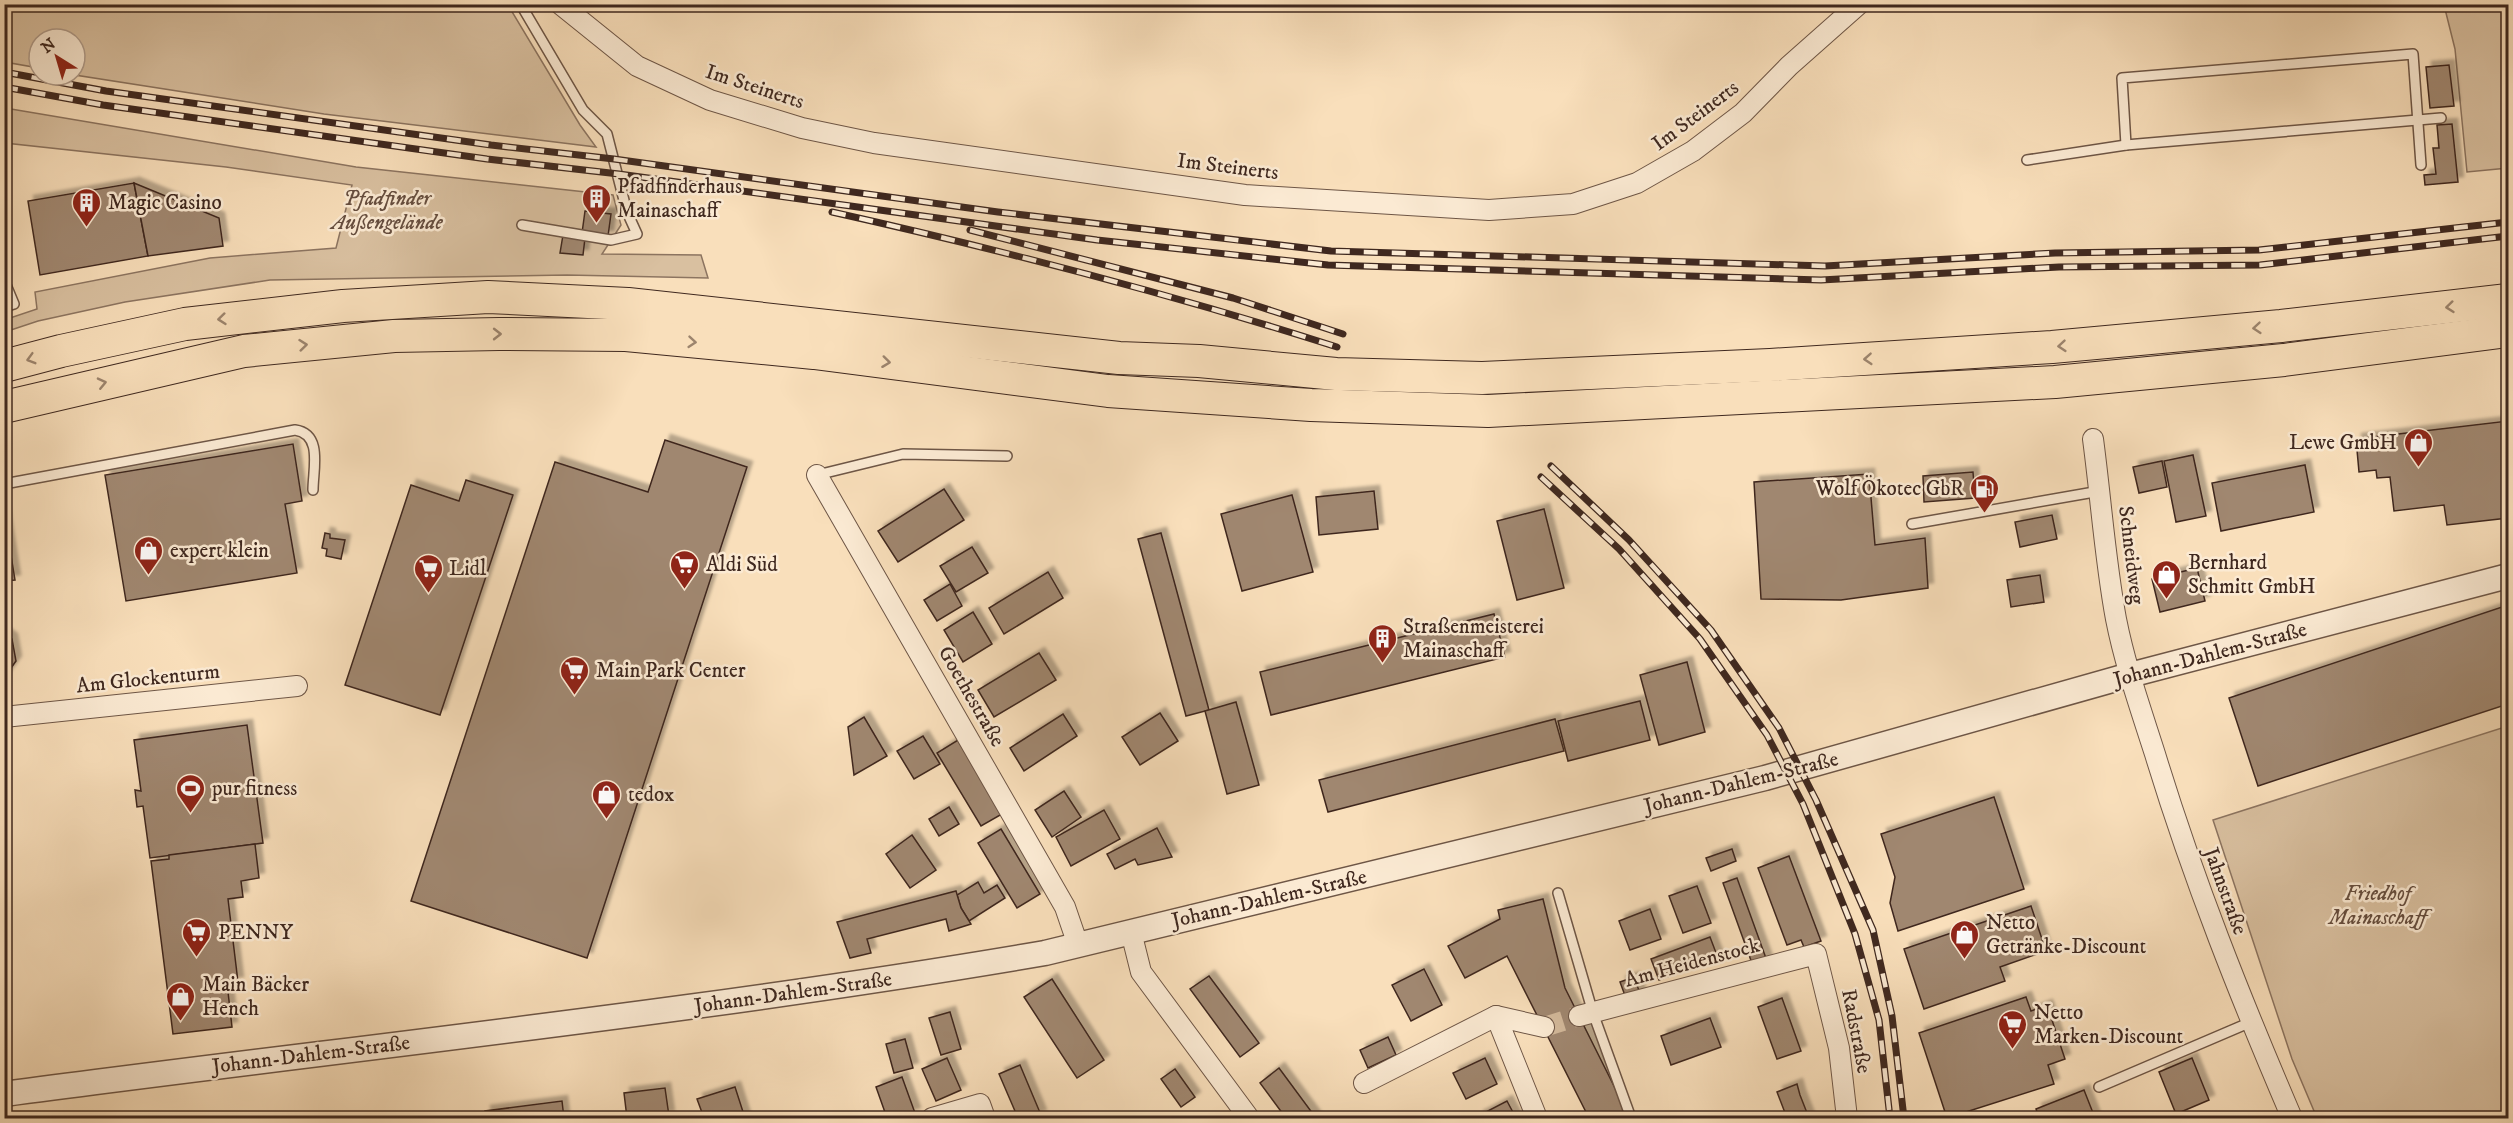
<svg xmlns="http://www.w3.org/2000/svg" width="2513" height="1123" viewBox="0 0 2513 1123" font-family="'IM FELL DW Pica',serif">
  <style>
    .green { fill: #d9c0a0; stroke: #8c7460; stroke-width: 1.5 }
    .building { fill: #a08770; stroke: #3f281f; stroke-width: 1.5; filter: url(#shadow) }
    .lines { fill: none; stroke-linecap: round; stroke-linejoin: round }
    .minor-tunnel { stroke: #d4ba9c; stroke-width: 20; stroke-dasharray: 20 10; stroke-linecap: butt }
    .service-casing { stroke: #6e5646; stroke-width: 12 }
    .minor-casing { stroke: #6e5646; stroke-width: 22 }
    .tertiary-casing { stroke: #6e5646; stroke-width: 27 }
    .trunk-casing { stroke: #3f281f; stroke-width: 34 }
    .service { stroke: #fbead3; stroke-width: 9 }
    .minor { stroke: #fbead3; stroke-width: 20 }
    .tertiary { stroke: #fbead3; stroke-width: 24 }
    .trunk { stroke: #f9dfbb; stroke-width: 32 }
    .rail-casing { stroke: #3f281f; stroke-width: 7 }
    .rail { stroke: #fbead3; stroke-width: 4.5; stroke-dasharray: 14; stroke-linecap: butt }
    .oneway { stroke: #9c846d }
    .labels { text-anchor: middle; stroke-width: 5; stroke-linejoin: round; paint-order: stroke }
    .street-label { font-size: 21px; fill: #3f281f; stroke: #fbead3 }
    .poi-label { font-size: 21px; fill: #3f281f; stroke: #fbead3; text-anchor: start }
    .park-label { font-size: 21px; font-style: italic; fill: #664e3f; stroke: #fbead3 }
  </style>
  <defs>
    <filter id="shadow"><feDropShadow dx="5.5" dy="-5.5" stdDeviation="1.5" flood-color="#0004"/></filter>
  </defs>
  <rect width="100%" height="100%" fill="#f9dfbb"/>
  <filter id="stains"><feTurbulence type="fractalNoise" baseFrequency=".00333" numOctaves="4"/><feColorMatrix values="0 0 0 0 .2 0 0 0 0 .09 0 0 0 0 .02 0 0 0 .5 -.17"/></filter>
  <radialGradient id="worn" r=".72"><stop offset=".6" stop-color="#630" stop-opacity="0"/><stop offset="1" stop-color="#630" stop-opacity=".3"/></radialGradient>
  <g class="green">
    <polygon points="4,5 508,5 580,125 596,147 324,114 75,75 75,39 39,39 39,68 5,62"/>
    <polygon points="2444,5 2508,5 2508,168 2467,172 2455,49"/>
    <polygon points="5,108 356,167 613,195 621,225 602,254 701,255 708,278 567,275 270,280 125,302 38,321 5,332 4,320 37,309 35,292 210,258 336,248 352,185 226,167 5,143"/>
    <polygon points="2508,726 2508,1118 2317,1118 2292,1059 2213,820"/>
  </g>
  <g class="building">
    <polygon points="2449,65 2454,106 2430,108 2426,67"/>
    <polygon points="2452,124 2458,182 2425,185 2424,175 2436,174 2433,148 2439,148 2437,125"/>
    <polygon points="134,183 148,256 40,275 28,201"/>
    <polygon points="134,183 219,218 223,246 148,256"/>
    <polygon points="585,211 611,214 608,236 582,233"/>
    <polygon points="563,235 585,238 583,255 560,253"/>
    <polygon points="2508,421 2508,518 2447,525 2444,505 2394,511 2390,477 2377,478 2376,470 2359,472 2356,439"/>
    <polygon points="665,440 747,467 587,958 411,901 555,462 648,492"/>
    <polygon points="293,444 302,501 285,504 297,573 126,601 105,475"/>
    <polygon points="2193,455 2206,516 2176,522 2164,461"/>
    <polygon points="2162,461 2167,487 2139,493 2133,467"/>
    <polygon points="2305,465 2314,512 2221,531 2212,483"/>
    <polygon points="1973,472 1975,498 1924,502 1923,476"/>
    <polygon points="1869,474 1875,545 1925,538 1928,588 1841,600 1761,599 1754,482"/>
    <polygon points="466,480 513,495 440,715 345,685 411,485 459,501"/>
    <polygon points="944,489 964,520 898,562 878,531"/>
    <polygon points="1374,491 1378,529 1319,535 1316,497"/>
    <polygon points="1292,495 1313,572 1242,591 1221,514"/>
    <polygon points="1544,509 1564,588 1517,600 1497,521"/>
    <polygon points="4,512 15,580 4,581"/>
    <polygon points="2052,515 2057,539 2020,547 2015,522"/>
    <polygon points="325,533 330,534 330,538 345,540 341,559 326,556 327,549 322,548"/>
    <polygon points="1161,533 1209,710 1186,716 1138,539"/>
    <polygon points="972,547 988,573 956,592 940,566"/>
    <polygon points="2197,568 2205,601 2160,612 2152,579"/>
    <polygon points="1048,572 1063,598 1004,634 989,608"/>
    <polygon points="2040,575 2044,602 2011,607 2007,580"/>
    <polygon points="950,584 962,606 937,621 924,600"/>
    <polygon points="2508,605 2508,704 2258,786 2229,698"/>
    <polygon points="973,612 992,644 963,662 944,630"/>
    <polygon points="1494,614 1505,657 1271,715 1260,672"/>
    <polygon points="4,633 12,639 16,661 4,678"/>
    <polygon points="1039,653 1056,680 994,717 978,690"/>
    <polygon points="1687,662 1705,732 1659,745 1640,675"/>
    <polygon points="1640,701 1650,740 1568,761 1558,721"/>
    <polygon points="1236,702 1259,785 1227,794 1205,711"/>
    <polygon points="1160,713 1178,741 1140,765 1122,737"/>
    <polygon points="1063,714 1077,736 1024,771 1010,748"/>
    <polygon points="864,717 887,756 854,775 848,727"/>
    <polygon points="1555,719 1564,751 1328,812 1319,780"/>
    <polygon points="247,725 263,843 150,858 143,806 137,807 135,790 141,791 134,740"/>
    <polygon points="923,736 940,764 914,779 897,751"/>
    <polygon points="958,740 1002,814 981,826 937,753"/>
    <polygon points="1064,791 1081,817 1052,837 1035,810"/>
    <polygon points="1994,797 2024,889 1898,931 1890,903 1895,877 1881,834"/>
    <polygon points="949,807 959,824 939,836 929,819"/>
    <polygon points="1104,810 1120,839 1071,866 1056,837"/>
    <polygon points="1157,828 1172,857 1138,865 1135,859 1115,869 1107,854"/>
    <polygon points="1001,829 1040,894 1017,908 978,843"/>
    <polygon points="912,835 936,870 910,888 886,854"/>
    <polygon points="255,844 259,878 241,881 243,897 228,899 238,982 227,983 232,1027 173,1034 151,861 169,859 169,855"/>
    <polygon points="1732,849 1736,861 1711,871 1706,858"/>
    <polygon points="1789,856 1821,941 1804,947 1801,940 1787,945 1758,868"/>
    <polygon points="1737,878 1767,961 1753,966 1723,883"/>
    <polygon points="978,882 984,893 997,885 1005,898 969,921 961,908 957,895"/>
    <polygon points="1697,886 1711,923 1683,933 1669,896"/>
    <polygon points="956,891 961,908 971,924 949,931 946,919 867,939 871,953 850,958 837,922"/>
    <polygon points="1543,899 1565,988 1617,1092 1627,1118 1589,1118 1507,956 1465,978 1448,946 1500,919 1498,910"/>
    <polygon points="2031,906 2046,951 2000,967 2005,981 1924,1009 1904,949"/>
    <polygon points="1650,909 1661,939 1630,950 1619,921"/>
    <polygon points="1710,937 1718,958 1659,980 1651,959"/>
    <polygon points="1424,969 1442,1005 1411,1021 1392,985"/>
    <polygon points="1209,976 1259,1043 1240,1057 1190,989"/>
    <polygon points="1634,977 1641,996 1627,1001 1620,982"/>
    <polygon points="1052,979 1104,1060 1077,1078 1024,997"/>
    <polygon points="2026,997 2031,1011 2047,1005 2065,1059 2048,1065 2054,1084 1947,1118 1919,1033"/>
    <polygon points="1782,998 1801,1051 1777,1059 1758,1007"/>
    <polygon points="950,1012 961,1049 941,1055 929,1018"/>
    <polygon points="1710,1018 1721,1047 1671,1065 1661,1036"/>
    <polygon points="1388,1037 1396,1055 1368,1068 1360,1050"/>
    <polygon points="905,1039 913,1068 894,1073 886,1044"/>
    <polygon points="947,1058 961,1090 936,1101 922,1069"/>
    <polygon points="1485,1058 1497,1084 1466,1099 1453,1073"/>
    <polygon points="2192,1058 2209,1100 2176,1114 2159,1072"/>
    <polygon points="1020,1065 1041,1115 1032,1118 1018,1118 999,1074"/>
    <polygon points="1279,1068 1316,1118 1286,1118 1280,1110 1260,1083"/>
    <polygon points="1175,1069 1195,1097 1181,1107 1161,1079"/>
    <polygon points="902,1077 915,1113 899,1118 887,1118 876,1087"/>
    <polygon points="1797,1084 1800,1095 1809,1118 1787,1118 1777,1092"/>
    <polygon points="735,1087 745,1118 704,1118 697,1099"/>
    <polygon points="665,1088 669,1116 627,1118 624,1093"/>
    <polygon points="2084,1090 2095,1118 2039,1118 2036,1109"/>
    <polygon points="562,1101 564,1118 486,1118 485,1111"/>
    <polygon points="1507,1101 1516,1118 1479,1118 1478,1116"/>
  </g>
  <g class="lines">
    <polyline class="minor-tunnel" points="1544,1027 1579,1016"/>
    <defs>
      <g id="service">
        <polyline points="2126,145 2122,78 2413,54 2421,165"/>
        <polyline points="2027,160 2126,145 2441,118"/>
        <polyline points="522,225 611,240 637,234 627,212 607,134 583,110 524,10 524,4"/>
        <polyline points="4,280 14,304 4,307"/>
        <polyline points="817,475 903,454 1007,456"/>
        <path d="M4,484l291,-54c28,4 18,39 18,60"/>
        <polyline points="1912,524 2100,491"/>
        <polyline points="1558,893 1593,1013 1631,1118"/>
        <polyline points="2099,1087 2251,1022"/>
      </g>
      <g id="minor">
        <polyline points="560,4 637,66 710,100 802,128 874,143 1245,195 1489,210 1573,204 1637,183 1693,151 1743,113 1789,66 1859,4"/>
        <path d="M2093,439c8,60 12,121 23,180 9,46 25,91 39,135 38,125 86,245 137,364"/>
        <polyline points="817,475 1065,907 1078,945"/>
        <polyline points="4,717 297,686"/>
        <polyline points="1131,932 1141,972 1249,1118"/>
        <polyline points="1579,1016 1816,954 1839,1048 1847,1118"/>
        <polyline points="1364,1083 1496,1016"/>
        <polyline points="932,1118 980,1104 985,1118"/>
        <polyline points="1537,1118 1496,1016 1544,1027"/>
      </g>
      <path id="tertiary" d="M4,1094c347,-46 696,-82 1041,-141l720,-175 365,-103 378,-99"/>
      <g id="trunk">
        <polyline points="4,366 61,351 185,324 343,306 488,297 628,304 1119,358 1199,361 1336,374 1482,378 1770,365 2052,347 2281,326 2508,300"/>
        <polyline points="4,407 244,351 394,336 499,334 626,335 814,353 1108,391 1311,405 1488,411 2055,382 2284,360 2508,331"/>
      </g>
    </defs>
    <use href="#service" class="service-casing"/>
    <use href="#minor" class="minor-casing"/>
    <use href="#tertiary" class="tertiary-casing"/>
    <use href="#trunk" class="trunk-casing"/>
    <use href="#service" class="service"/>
    <use href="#minor" class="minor"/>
    <use href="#tertiary" class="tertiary"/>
    <use href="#trunk" class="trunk"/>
    <defs>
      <g id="rail">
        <polyline points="4,72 106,91 491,145 614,159 998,212 1331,251 1825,266 2055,253 2259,250 2508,222"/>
        <polyline points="4,87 103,105 487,159 619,174 1097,240 1328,265 1821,280 2059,267 2260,265 2508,236"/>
        <path d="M832,212c170,38 339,82 505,135"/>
        <polyline points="970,230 1233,298 1343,334"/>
        <polyline points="1551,466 1629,540 1711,630 1779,728 1816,800 1873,930 1892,1016 1904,1118"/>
        <polyline points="1541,477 1619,549 1700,639 1767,735 1803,804 1855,934 1879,1020 1890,1118"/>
      </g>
    </defs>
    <use href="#rail" class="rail-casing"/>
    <use href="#rail" class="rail"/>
  </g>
  <defs><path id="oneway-chevron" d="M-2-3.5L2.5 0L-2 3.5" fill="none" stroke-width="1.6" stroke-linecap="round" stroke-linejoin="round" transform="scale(1.5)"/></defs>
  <g class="oneway">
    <use href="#oneway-chevron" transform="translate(2450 307) rotate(174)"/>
    <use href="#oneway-chevron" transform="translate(222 319) rotate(174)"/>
    <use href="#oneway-chevron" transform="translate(2257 328) rotate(175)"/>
    <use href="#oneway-chevron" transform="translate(497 334)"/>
    <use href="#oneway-chevron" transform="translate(692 342) rotate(5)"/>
    <use href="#oneway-chevron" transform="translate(303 345) rotate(-6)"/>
    <use href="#oneway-chevron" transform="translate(2062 346) rotate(175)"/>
    <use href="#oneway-chevron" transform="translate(31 359) rotate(164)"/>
    <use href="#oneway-chevron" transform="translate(1868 359) rotate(176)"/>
    <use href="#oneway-chevron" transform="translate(886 362) rotate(7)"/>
    <use href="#oneway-chevron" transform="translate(102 383) rotate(-13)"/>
  </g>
  <defs>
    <symbol id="building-pin" viewBox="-11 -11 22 30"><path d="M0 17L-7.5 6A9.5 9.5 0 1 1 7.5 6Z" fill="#8f2418" stroke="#fbead3"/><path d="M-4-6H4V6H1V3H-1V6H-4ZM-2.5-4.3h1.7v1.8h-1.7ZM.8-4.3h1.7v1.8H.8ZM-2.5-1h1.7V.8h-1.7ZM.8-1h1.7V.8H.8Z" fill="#fff"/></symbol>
    <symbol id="shop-pin" viewBox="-11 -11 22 30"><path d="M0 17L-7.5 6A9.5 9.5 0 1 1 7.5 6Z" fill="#8f2418" stroke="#fbead3"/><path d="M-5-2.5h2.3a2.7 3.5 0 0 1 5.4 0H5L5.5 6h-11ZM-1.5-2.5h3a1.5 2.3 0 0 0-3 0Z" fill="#fff"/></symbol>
    <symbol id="fuel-pin" viewBox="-11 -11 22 30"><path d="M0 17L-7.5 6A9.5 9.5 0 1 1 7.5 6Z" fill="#8f2418" stroke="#fbead3"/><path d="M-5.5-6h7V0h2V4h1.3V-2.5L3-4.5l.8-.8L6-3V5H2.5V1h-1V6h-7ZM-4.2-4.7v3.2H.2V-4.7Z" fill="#fff"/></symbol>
    <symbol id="supermarket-pin" viewBox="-11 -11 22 30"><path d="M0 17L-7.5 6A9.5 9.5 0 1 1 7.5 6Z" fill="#8f2418" stroke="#fbead3"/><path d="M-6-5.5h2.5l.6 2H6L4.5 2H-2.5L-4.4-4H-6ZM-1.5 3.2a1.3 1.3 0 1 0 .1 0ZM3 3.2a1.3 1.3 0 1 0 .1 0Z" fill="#fff"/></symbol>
    <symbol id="stadium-pin" viewBox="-11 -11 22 30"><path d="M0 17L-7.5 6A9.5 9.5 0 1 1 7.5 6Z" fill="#8f2418" stroke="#fbead3"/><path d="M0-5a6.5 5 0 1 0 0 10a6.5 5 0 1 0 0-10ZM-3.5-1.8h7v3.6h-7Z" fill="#fff"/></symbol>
  </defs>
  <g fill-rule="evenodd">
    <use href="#building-pin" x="580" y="182" width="33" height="45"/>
    <use href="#building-pin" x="70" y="186" width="33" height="45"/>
    <use href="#shop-pin" x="2402" y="426" width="33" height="45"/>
    <use href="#fuel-pin" x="1968" y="472" width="33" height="45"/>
    <use href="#shop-pin" x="132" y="534" width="33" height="45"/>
    <use href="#supermarket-pin" x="668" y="548" width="33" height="45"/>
    <use href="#supermarket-pin" x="412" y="552" width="33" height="45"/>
    <use href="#shop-pin" x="2150" y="558" width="33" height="45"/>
    <use href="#building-pin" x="1366" y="622" width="33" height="45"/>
    <use href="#supermarket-pin" x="558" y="654" width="33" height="45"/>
    <use href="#stadium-pin" x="174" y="772" width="33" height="45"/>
    <use href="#shop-pin" x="590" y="778" width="33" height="45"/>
    <use href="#supermarket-pin" x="180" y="916" width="33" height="45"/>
    <use href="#shop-pin" x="1948" y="918" width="33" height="45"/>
    <use href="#shop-pin" x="164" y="980" width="33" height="45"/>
    <use href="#supermarket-pin" x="1996" y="1008" width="33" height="45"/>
  </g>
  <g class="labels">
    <g class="street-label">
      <text transform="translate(755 86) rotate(18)" y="7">Im Steinerts</text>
      <text transform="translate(1695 115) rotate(-37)" y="7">Im Steinerts</text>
      <text transform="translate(1228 166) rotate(7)" y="7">Im Steinerts</text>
      <text transform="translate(2132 555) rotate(83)" y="7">Schneidweg</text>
      <text transform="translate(2210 654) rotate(-15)" y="7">Johann-Dahlem-Straße</text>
      <text transform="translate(148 678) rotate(-6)" y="7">Am Glockenturm</text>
      <text transform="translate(972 696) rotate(60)" y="7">Goethestraße</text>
      <text transform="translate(1741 782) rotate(-14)" y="7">Johann-Dahlem-Straße</text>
      <text transform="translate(2226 891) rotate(70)" y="7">Jahnstraße</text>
      <text transform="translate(1269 898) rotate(-13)" y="7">Johann-Dahlem-Straße</text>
      <text transform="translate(1692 962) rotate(-15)" y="7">Am Heidenstock</text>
      <text transform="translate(793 992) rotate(-8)" y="7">Johann-Dahlem-Straße</text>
      <text transform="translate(1857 1031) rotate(79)" y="7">Radstraße</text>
      <text transform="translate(311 1054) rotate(-7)" y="7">Johann-Dahlem-Straße</text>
    </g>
    <g class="poi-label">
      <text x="617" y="193">Pfadfinderhaus<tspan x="617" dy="24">Mainaschaff</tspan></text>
      <text x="108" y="209">Magic Casino</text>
      <text x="2397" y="449" text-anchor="end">Lewe GmbH</text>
      <text x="1964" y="495" text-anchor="end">Wolf Ökotec GbR</text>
      <text x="170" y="557">expert klein</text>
      <text x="2188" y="569">Bernhard<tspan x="2188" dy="24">Schmitt GmbH</tspan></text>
      <text x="706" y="571">Aldi Süd</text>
      <text x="449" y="575">Lidl</text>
      <text x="1403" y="633">Straßenmeisterei<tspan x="1403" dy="24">Mainaschaff</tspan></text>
      <text x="596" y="677">Main Park Center</text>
      <text x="212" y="795">pur fitness</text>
      <text x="628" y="801">tedox</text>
      <text x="1986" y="929">Netto<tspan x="1986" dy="24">Getränke-Discount</tspan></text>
      <text x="218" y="939">PENNY</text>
      <text x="202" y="991">Main Bäcker<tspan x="202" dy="24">Hench</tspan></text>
      <text x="2034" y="1019">Netto<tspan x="2034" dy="24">Marken-Discount</tspan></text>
    </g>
    <g class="park-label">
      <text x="387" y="205">Pfadfinder<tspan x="387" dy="24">Außengelände</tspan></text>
      <text x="2378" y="900">Friedhof<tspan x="2378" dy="24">Mainaschaff</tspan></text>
    </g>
  </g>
  <rect width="2513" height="1123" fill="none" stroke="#f9dfbb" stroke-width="24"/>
  <rect x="6" y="6" width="2501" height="1111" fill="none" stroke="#3f281f" stroke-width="3"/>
  <rect x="12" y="12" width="2489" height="1099" fill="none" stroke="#3f281f" stroke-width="1.5"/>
  <g transform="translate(57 57) rotate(323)"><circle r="28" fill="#fbead3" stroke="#b09c8b" stroke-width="1.5"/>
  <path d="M0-4.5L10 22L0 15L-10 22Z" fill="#8f2418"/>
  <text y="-9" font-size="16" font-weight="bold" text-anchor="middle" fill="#3f281f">N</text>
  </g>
  <rect width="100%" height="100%" filter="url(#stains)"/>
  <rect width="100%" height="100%" fill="url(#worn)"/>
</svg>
